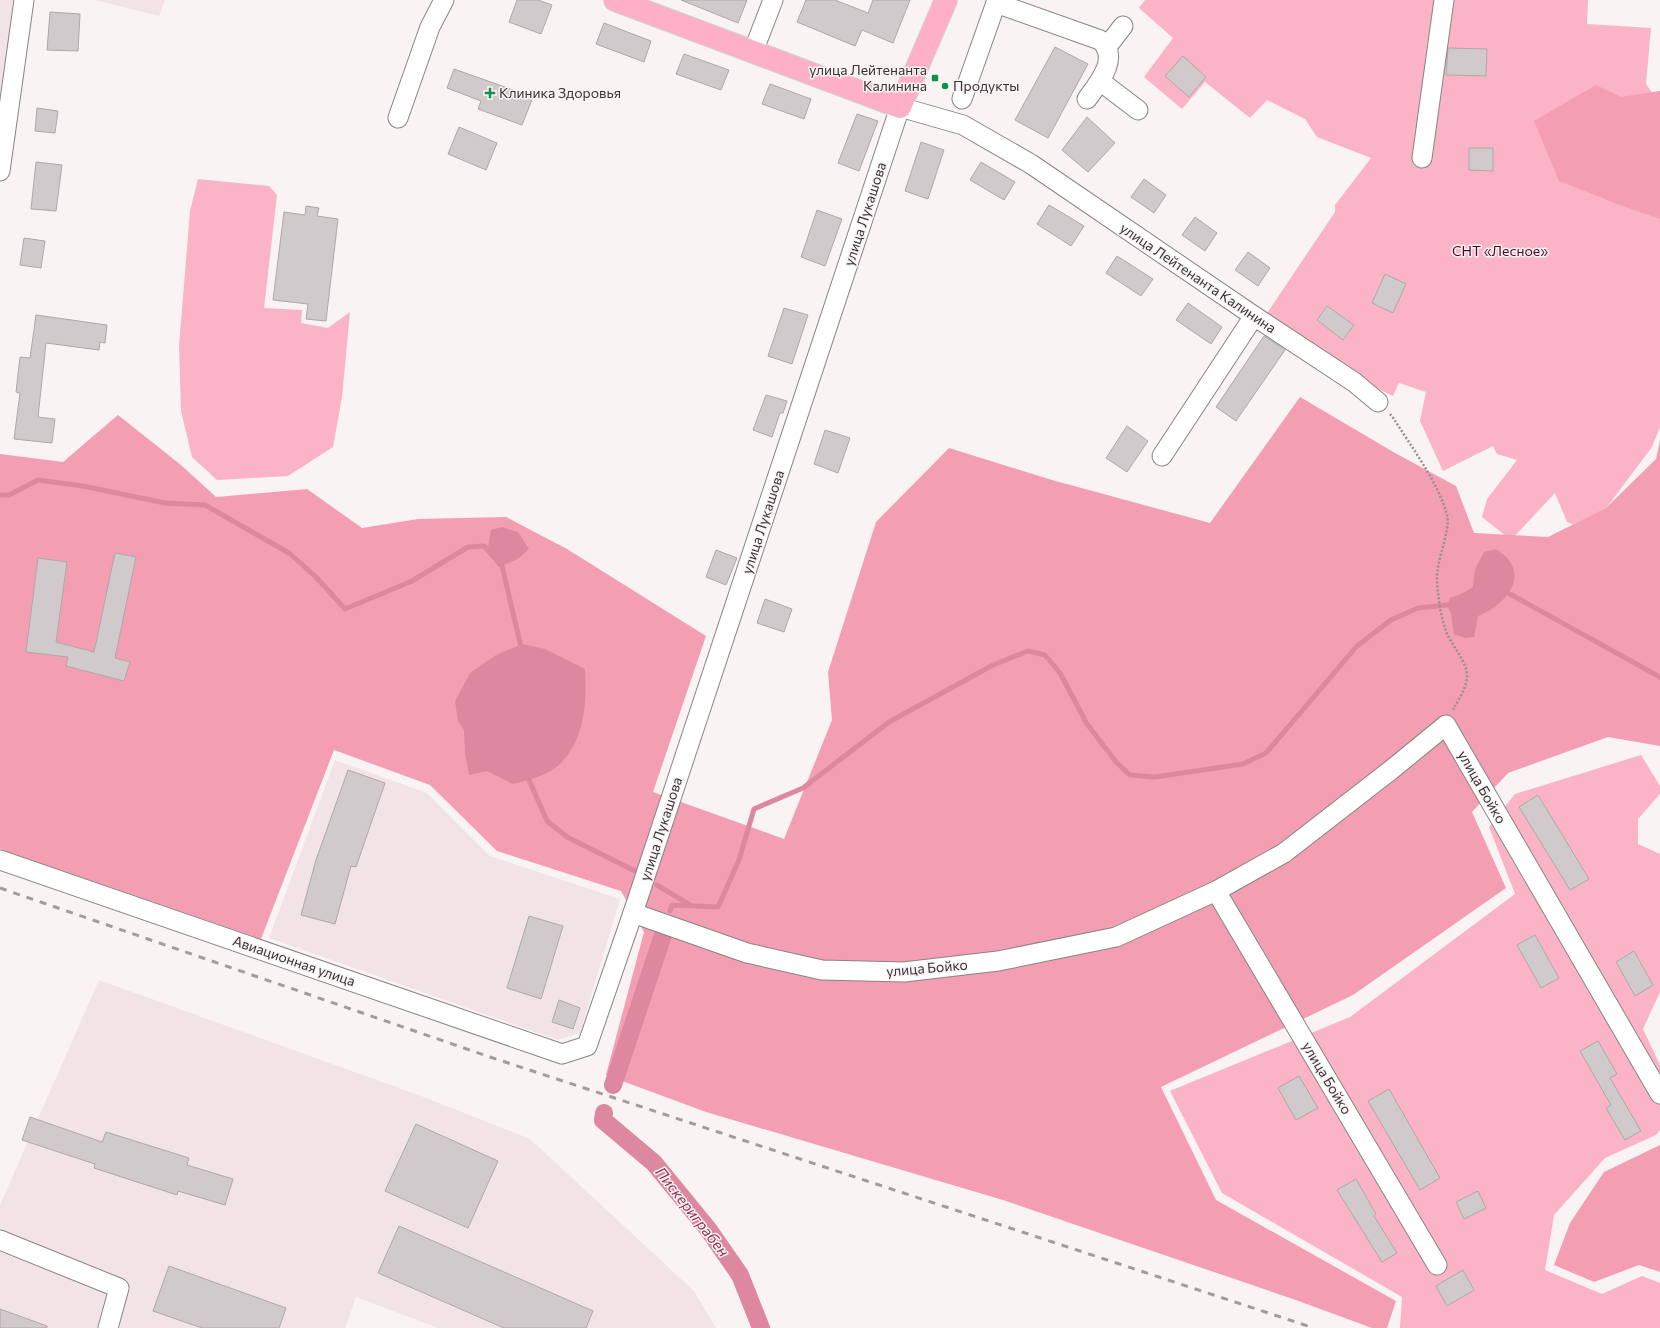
<svg xmlns="http://www.w3.org/2000/svg" width="1660" height="1328" viewBox="0 0 1660 1328" font-family="Commissioner,sans-serif">
  <style>
    .built { fill: #f2e3e6 }
    .green { fill: #fab4c5 }
    .forest { fill: #f49eb4 }
    .water { fill: #dd889e }
    .lines { fill: none; stroke-linecap: round; stroke-linejoin: round }
    .stream { stroke: #dd889e; stroke-width: 5 }
    .canal { stroke: #dd889e; stroke-width: 18 }
    .building { fill: #d0cacc; stroke: #aea8aa }
    .minor-casing { stroke: #898485; stroke-width: 21 }
    .major-casing { stroke: #d3d2d3; stroke-width: 24 }
    .path { stroke: #948f90; stroke-width: 2.5; stroke-dasharray: 2 2; stroke-linecap: butt }
    .minor { stroke: #fff; stroke-width: 19 }
    .major { stroke: #fdb0c7; stroke-width: 22 }
    .rail { stroke: #a19d9e; stroke-width: 3; stroke-dasharray: 7 7; stroke-linecap: butt }
    .poi-dot { fill: #0e914f; stroke: #f9f3f4; stroke-width: 1.5 }
    .labels { text-anchor: middle; stroke-width: 3; stroke-linejoin: round; paint-order: stroke }
    .poi-label { font-size: 14px; fill: #373435; stroke: #f9f3f4; text-anchor: start }
    .street-label { font-size: 14px; fill: #373435; stroke: #f9f3f4 }
    .park-label { font-size: 14px; fill: #510424; stroke: #f9f3f4 }
    .water-label { font-size: 15px; font-style: italic; fill: #912e4f; stroke: #f9f3f4 }
  </style>
  <rect width="100%" height="100%" fill="#f9f3f4"/>
  <g class="built">
    <polygon points="0,0 18,0 7,92 0,91"/>
    <polygon points="95,0 165,0 159,16"/>
    <polygon points="335,760 427,793 490,856 620,899 580,1033 558,1040 269,938"/>
    <polygon points="99,980 421,1096 530,1139 694,1291 716,1328 438,1328 356,1297 345,1328 0,1328 0,1205"/>
  </g>
  <g class="green">
    <polygon points="1145,0 1588,0 1587,24 1651,28 1646,84 1660,104 1660,427 1652,447 1589,531 1567,522 1555,493 1511,540 1482,517 1487,499 1517,460 1497,454 1493,446 1443,471 1420,421 1426,392 1399,383 1393,396 1298,350 1259,325 1335,212 1335,205 1371,158 1317,137 1305,119 1267,100 1250,118 1205,82 1182,109 1144,77 1173,38 1139,8"/>
    <polygon points="198,179 269,186 277,195 264,308 302,310 301,323 328,328 350,312 342,397 333,447 288,476 217,480 192,457 181,411 179,346 190,211"/>
    <polygon points="1641,755 1660,786 1660,794 1638,819 1638,844 1660,854 1660,992 1643,1029 1660,1065 1660,1130 1656,1135 1605,1158 1554,1215 1545,1270 1602,1294 1642,1276 1660,1283 1660,1328 1400,1328 1402,1297 1222,1193 1170,1091 1350,1017 1515,894 1489,827 1515,794"/>
  </g>
  <g class="forest">
    <polygon points="1596,85 1621,97 1660,91 1660,219 1620,205 1559,181 1534,121"/>
    <polygon points="1300,397 1395,453 1456,486 1474,533 1548,537 1606,508 1656,459 1660,441 1660,746 1608,737 1508,773 1472,812 1506,888 1353,995 1161,1087 1216,1200 1396,1301 1387,1328 1372,1328 1293,1299 1003,1200 706,1112 606,1075 644,932 621,891 497,851 430,785 334,750 261,939 0,849 0,454 63,462 118,415 181,465 216,497 307,489 362,528 418,519 506,517 567,549 706,636 653,792 784,839 832,720 828,672 876,522 949,448 1052,480 1210,523"/>
    <polygon points="1660,1145 1660,1272 1639,1265 1594,1282 1554,1265 1570,1223 1604,1172"/>
  </g>
  <g class="water">
    <polygon points="502,527 518,532 529,549 518,559 498,567 488,548 491,530"/>
    <path d="M1496,549c37,23 12,55 -18,67l-4,21 -9,1 -11,-4 -3,-20 -4,-9 3,-7 11,-4 12,-7 2,-18 9,-17z"/>
    <path d="M522,644l23,5 40,20c2,34 0,71 -26,96 -12,11 -31,15 -46,19l-26,-13 -18,4 -4,-22 -1,-23 -6,-9 -3,-20 15,-28 26,-18z"/>
  </g>
  <g class="lines">
    <g class="stream">
      <polyline points="0,495 9,495 38,480 83,486 165,503 205,505 289,553 315,576 345,609 412,581 468,547 484,546 502,566 522,651"/>
      <polyline points="1510,594 1660,677"/>
      <polyline points="529,774 529,780 547,821 567,837 637,872"/>
      <polyline points="657,885 690,905"/>
      <polyline points="670,911 672,905 718,907 739,860 754,809 803,788 889,722 993,665 1028,651 1045,655 1060,673 1087,724 1117,763 1130,775 1155,777 1243,764 1266,753 1357,646 1391,620 1418,608 1447,605"/>
    </g>
    <g class="canal">
      <polyline points="613,1085 663,935"/>
      <polyline points="604,1113 603,1120 654,1163 708,1229 740,1275 761,1328"/>
    </g>
  </g>
  <g class="building">
    <polygon points="517,0 538,0 552,5 541,34 509,22"/>
    <polygon points="681,0 747,0 738,23"/>
    <polygon points="806,0 835,0 868,13 873,0 910,0 893,43 862,30 855,46 797,22"/>
    <polygon points="50,12 80,14 78,51 47,50"/>
    <polygon points="604,23 651,41 644,62 596,44"/>
    <polygon points="1055,47 1088,64 1048,138 1015,120"/>
    <polygon points="1448,48 1487,49 1486,76 1446,75"/>
    <polygon points="684,54 729,70 721,90 676,74"/>
    <polygon points="1183,56 1206,77 1189,97 1165,76"/>
    <polygon points="454,69 533,97 522,125 478,109 481,101 447,88"/>
    <polygon points="770,84 811,99 804,119 762,104"/>
    <polygon points="37,108 58,111 55,133 35,131"/>
    <polygon points="857,114 878,121 859,171 838,163"/>
    <polygon points="1087,117 1115,143 1088,172 1062,150"/>
    <polygon points="459,127 497,143 486,170 448,154"/>
    <polygon points="921,142 944,150 928,199 905,191"/>
    <polygon points="1469,148 1493,148 1493,171 1469,170"/>
    <polygon points="36,162 62,165 56,211 31,209"/>
    <polygon points="981,162 1015,182 1004,200 970,180"/>
    <polygon points="1144,179 1166,195 1154,213 1131,197"/>
    <polygon points="1049,205 1084,226 1071,246 1037,224"/>
    <polygon points="306,206 319,208 317,216 338,219 326,321 306,319 308,304 273,300 284,212 305,215"/>
    <polygon points="817,210 842,219 825,266 801,257"/>
    <polygon points="1195,217 1217,233 1205,251 1182,235"/>
    <polygon points="24,238 45,241 41,268 20,265"/>
    <polygon points="1248,252 1270,268 1258,286 1235,270"/>
    <polygon points="1117,256 1153,279 1141,296 1106,273"/>
    <polygon points="1385,274 1406,284 1393,313 1372,303"/>
    <polygon points="1188,303 1222,327 1211,344 1176,320"/>
    <polygon points="1327,306 1354,325 1343,340 1317,320"/>
    <polygon points="784,308 808,315 792,364 768,356"/>
    <polygon points="36,315 107,325 105,343 100,342 99,350 46,343 38,417 55,419 52,443 14,439 20,393 16,392 20,357 30,358"/>
    <polygon points="1264,336 1285,350 1236,421 1216,407"/>
    <polygon points="766,395 787,401 783,413 780,413 772,437 753,430"/>
    <polygon points="1127,426 1148,441 1127,472 1106,458"/>
    <polygon points="825,430 850,438 838,473 814,464"/>
    <polygon points="716,550 737,558 726,585 706,577"/>
    <polygon points="115,553 136,557 115,658 130,662 124,681 66,666 68,657 26,652 38,558 67,562 56,642 94,652"/>
    <polygon points="765,599 792,609 784,632 757,623"/>
    <polygon points="348,770 385,783 356,867 351,866 335,924 301,915 316,860"/>
    <polygon points="1538,795 1589,879 1570,890 1519,807"/>
    <polygon points="529,916 563,926 541,999 507,988"/>
    <polygon points="1535,935 1559,978 1541,988 1517,945"/>
    <polygon points="1634,951 1653,985 1635,996 1616,962"/>
    <polygon points="559,1000 580,1008 573,1029 552,1022"/>
    <polygon points="1598,1041 1617,1074 1610,1078 1641,1131 1625,1140 1606,1108 1611,1105 1580,1051"/>
    <polygon points="1299,1076 1318,1108 1296,1120 1278,1088"/>
    <polygon points="1389,1089 1440,1178 1420,1190 1368,1101"/>
    <polygon points="30,1117 102,1142 106,1132 189,1158 187,1165 233,1179 225,1205 178,1191 177,1195 94,1168 95,1164 22,1140"/>
    <polygon points="416,1124 498,1161 468,1228 385,1191"/>
    <polygon points="1356,1179 1376,1214 1374,1216 1397,1253 1382,1262 1337,1190"/>
    <polygon points="1478,1191 1486,1208 1464,1219 1456,1202"/>
    <polygon points="399,1226 593,1311 586,1328 504,1328 378,1273"/>
    <polygon points="169,1266 286,1308 279,1328 202,1328 153,1311"/>
    <polygon points="1463,1270 1474,1290 1447,1306 1436,1286"/>
    <polygon points="0,1309 47,1326 47,1328 0,1328"/>
  </g>
  <g class="lines">
    <defs>
      <g id="minor">
        <path d="M996,3l104,37c21,17 -2,44 -13,59"/>
        <polyline points="1106,48 1123,26"/>
        <polyline points="753,52 773,0"/>
        <polyline points="1100,81 1138,110"/>
        <polyline points="962,99 997,0"/>
        <polyline points="398,118 430,27 444,0"/>
        <polyline points="1422,158 1444,0"/>
        <polyline points="0,171 24,0"/>
        <polyline points="1162,456 1254,316"/>
        <polyline points="0,860 562,1054 587,1046 633,913 900,107 963,125 1031,164 1254,316 1354,382 1378,402"/>
        <polyline points="1216,891 1437,1265"/>
        <polyline points="633,913 747,953 822,970 904,972 998,961 1116,937 1216,891 1284,853 1391,770 1446,725 1660,1094"/>
        <polyline points="0,1240 119,1288 108,1328"/>
      </g>
      <polyline id="major" points="615,0 900,107 946,0"/>
    </defs>
    <use href="#minor" class="minor-casing"/>
    <use href="#major" class="major-casing"/>
    <path class="path" d="M1390,414l4,5c18,29 44,63 53,96 4,15 -11,46 -10,65 1,16 3,33 8,48 5,19 27,35 21,55 -2,9 -9,19 -13,27"/>
    <use href="#minor" class="minor"/>
    <use href="#major" class="major"/>
    <polyline class="rail" points="0,888 490,1057 1314,1328"/>
  </g>
  <g class="poi-dot">
    <rect x="931" y="74" width="8" height="8" rx="2"/>
    <circle cx="945" cy="86" r="4"/>
    <path d="M488 87h4v4h4v4h-4v4h-4v-4h-4v-4h4z"/>
  </g>
  <g class="labels">
    <g class="poi-label">
      <text x="927" y="75" text-anchor="end">улица Лейтенанта<tspan x="927" dy="16">Калинина</tspan></text>
      <text x="953" y="91">Продукты</text>
      <text x="499" y="98">Клиника Здоровья</text>
    </g>
    <g class="street-label">
      <text transform="translate(865 214) rotate(-72)" y="5">улица Лукашова</text>
      <text transform="translate(1198 278) rotate(34)" y="5">улица Лейтенанта Калинина</text>
      <text transform="translate(763 522) rotate(-72)" y="5">улица Лукашова</text>
      <text transform="translate(1482 787) rotate(60)" y="5">улица Бойко</text>
      <text transform="translate(661 829) rotate(-72)" y="5">улица Лукашова</text>
      <text transform="translate(294 961) rotate(19)" y="5">Авиационная улица</text>
      <text transform="translate(927 968) rotate(-5)" y="5">улица Бойко</text>
      <text transform="translate(1327 1078) rotate(59)" y="5">улица Бойко</text>
    </g>
    <g class="park-label">
      <text x="1500" y="256">СНТ «Лесное»</text>
    </g>
    <g class="water-label">
      <text transform="translate(692 1212) rotate(52)" y="5">Пискериграбен</text>
    </g>
  </g>
</svg>
